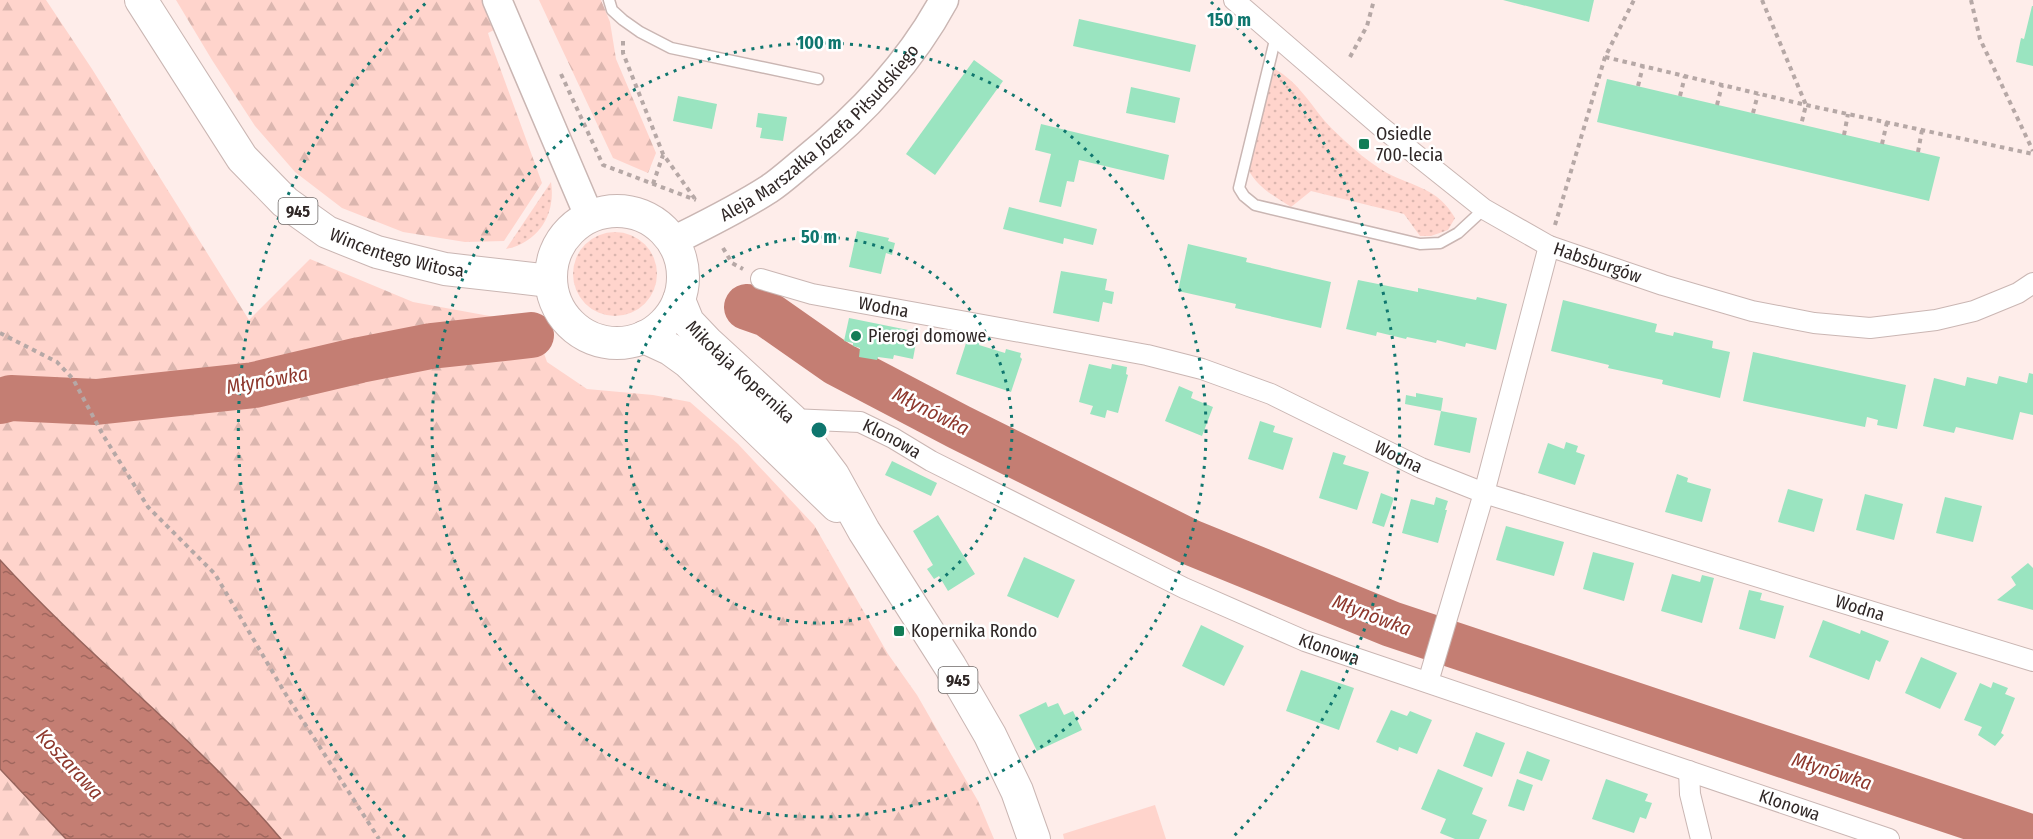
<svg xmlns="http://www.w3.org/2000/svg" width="2033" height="839" viewBox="0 0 2033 839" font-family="'Fira Sans Condensed',sans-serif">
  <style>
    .grass { fill: url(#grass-dots) }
    .forest { fill: url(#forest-firs) }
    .park { fill: #ffd4cc }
    .water { fill: url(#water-ripples); stroke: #97645c; stroke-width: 1.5 }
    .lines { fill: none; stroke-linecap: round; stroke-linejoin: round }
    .river { stroke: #c47e73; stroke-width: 46 }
    .building { fill: #9ae4c0 }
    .lane-casing { stroke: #cab6b3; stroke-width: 13 }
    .street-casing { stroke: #cab6b3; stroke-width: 22 }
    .secondary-casing { stroke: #cab6b3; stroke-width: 31 }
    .primary-casing { stroke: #cab6b3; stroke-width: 34 }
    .path { stroke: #b6a8a6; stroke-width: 4; stroke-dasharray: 4.5 4.5; stroke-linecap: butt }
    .lane { stroke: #fff; stroke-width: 10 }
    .street { stroke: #fff; stroke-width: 20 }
    .secondary { stroke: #fff; stroke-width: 28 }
    .primary { stroke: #fff; stroke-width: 32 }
    .ring { fill: none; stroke: #0f766e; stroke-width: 3; stroke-dasharray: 3 6 }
    .poi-dot { fill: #127c56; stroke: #fff; stroke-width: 2 }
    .labels { text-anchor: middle; stroke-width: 5; stroke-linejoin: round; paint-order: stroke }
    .shield { fill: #fff; stroke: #6d6867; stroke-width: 1.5 }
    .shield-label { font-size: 16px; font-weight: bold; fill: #2f2726 }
    .street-label { font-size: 18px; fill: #2f2726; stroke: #fff }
    .poi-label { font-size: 18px; fill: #2f2726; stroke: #fff; text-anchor: start }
    .water-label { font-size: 20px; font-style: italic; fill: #8e382d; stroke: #fff }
    .centre { fill: #0f766e; stroke: #fff; stroke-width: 3 }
    .ring-label { font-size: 18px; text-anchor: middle; font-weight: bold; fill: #0f766e; stroke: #fff; stroke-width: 5; stroke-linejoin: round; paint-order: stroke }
  </style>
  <defs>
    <pattern id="grass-dots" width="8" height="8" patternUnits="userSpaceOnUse" patternTransform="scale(1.5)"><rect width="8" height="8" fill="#ffd4cc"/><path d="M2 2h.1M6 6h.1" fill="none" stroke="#dbb6af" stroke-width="1.8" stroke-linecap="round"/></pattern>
    <pattern id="forest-firs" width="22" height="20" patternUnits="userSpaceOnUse" patternTransform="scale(1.5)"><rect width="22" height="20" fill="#ffd4cc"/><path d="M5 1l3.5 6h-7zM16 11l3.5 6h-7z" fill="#dbb6af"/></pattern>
    <pattern id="water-ripples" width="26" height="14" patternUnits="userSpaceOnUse" patternTransform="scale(1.5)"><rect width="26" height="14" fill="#c47e73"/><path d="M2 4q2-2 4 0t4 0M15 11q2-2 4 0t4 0" fill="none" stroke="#a0675e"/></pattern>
  </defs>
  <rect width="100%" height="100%" fill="#feedea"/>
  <g class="grass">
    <path d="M1275,69c21,12 33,31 48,50 16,18 43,42 64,54 27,14 51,15 68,45l-7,12 -17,6h-11l-16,-22 -93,-23 -20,16c-16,-10 -34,-20 -43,-38l24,-95z"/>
    <path d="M551,182c5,32 -12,60 -45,67z"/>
    <circle cx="615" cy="274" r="42"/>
  </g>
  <g class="forest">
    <path d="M0,0h46l46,69 157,251 61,-61 103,43 121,22 13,38 40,27 66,6 37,7 48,42 76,81 74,129 29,41 61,106 16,38h-713c-85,-101 -192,-181 -281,-279z"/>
    <polygon points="176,0 484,0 496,29 488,33 492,46 542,183 504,241 465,242 403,232 342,208 295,172 255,126 212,60"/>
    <polygon points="539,0 601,0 610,22 616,59 656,153 648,173 613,158"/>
    <polygon points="0,769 60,832 66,839 0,839"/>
  </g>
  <polygon class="park" points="1155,805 1166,839 1064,839 1063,834"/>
  <path class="water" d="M0,560c89,98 196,178 281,279h-215l-66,-70z"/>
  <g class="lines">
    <g class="river">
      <polyline points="747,307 767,314 837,363 959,427 1190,542 1391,624 2033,838"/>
      <polyline points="0,401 11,398 96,402 254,385 360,360 431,346 531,335"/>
    </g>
  </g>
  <g class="building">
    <polygon points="1503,0 1594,0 1589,22"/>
    <polygon points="2032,6 2033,6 2033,66 2016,62 2021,38 2024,39"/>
    <polygon points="1079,19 1196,45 1190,72 1073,46"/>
    <polygon points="974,60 1003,81 935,175 906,154"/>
    <polygon points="1607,79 1940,157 1929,201 1597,122"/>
    <polygon points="1131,87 1180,98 1175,123 1126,113"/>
    <polygon points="678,96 717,104 712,129 673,121"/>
    <polygon points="758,113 787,117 783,141 760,138 762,128 756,127"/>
    <polygon points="1041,124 1169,155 1164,180 1079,160 1074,182 1067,181 1061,207 1039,202 1051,154 1035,150"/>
    <polygon points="1009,207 1097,229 1093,245 1064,238 1063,244 1003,229"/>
    <polygon points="857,231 889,238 888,241 895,243 892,255 886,253 881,274 849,267"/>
    <polygon points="1188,244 1247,258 1246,262 1331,282 1321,328 1235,308 1236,304 1178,291"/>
    <polygon points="1061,271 1107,279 1105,290 1114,292 1112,304 1103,302 1099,322 1053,313"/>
    <polygon points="1358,280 1418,292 1418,288 1476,300 1477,297 1507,304 1496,350 1466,343 1465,347 1437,340 1436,343 1407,337 1406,339 1377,332 1376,336 1346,329"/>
    <polygon points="1563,300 1657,324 1655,332 1673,336 1674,332 1713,341 1712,348 1730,352 1720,398 1662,384 1663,380 1608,368 1609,365 1551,351"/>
    <polygon points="849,318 918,332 913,359 894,355 893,359 878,357 877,360 859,357 860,348 853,346 853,343 844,341"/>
    <polygon points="969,334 981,338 979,345 1005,353 1006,349 1021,353 1020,357 1022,359 1011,392 956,374"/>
    <polygon points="1753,352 1906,385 1897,429 1877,425 1878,420 1867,417 1865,427 1743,401"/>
    <polygon points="1089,364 1111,369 1112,364 1127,367 1126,374 1128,375 1118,413 1107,410 1105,418 1090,414 1093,406 1079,402"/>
    <polygon points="2029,373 2033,374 2033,415 2020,412 2013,440 1956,427 1954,433 1923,426 1934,378 1965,386 1967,377 1997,384 1999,376 2027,383"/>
    <polygon points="1179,386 1193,392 1191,398 1213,407 1202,436 1165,421"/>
    <polygon points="1416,393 1443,398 1441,411 1405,404 1406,395 1416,397"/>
    <polygon points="1441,411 1477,418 1470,453 1434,445"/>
    <polygon points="1260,421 1275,426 1273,432 1293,438 1283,470 1248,459"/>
    <polygon points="1566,442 1578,446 1576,452 1585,455 1575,485 1538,473 1548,443 1564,449"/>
    <polygon points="1333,452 1346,456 1343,464 1369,472 1357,510 1319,498"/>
    <polygon points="892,461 937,483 931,496 885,475"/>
    <polygon points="1677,474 1688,478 1687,482 1711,489 1702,522 1665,512"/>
    <polygon points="1788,489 1823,499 1814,532 1778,522"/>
    <polygon points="1381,493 1394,498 1384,527 1372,523"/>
    <polygon points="1865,494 1903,504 1894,540 1856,530"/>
    <polygon points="1436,497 1448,501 1445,510 1447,510 1438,543 1402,533 1411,499 1434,505"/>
    <polygon points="1945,497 1982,506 1973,542 1936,533"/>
    <polygon points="938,515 975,574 948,591 939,576 934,579 927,569 933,565 913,531"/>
    <polygon points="1506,526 1564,542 1554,576 1496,560"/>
    <polygon points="1593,552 1634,563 1624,601 1583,589"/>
    <polygon points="1024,557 1075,580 1058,618 1007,596"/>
    <polygon points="2028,563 2033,568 2033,610 1997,600 2016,585 2011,577"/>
    <polygon points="1672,574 1700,582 1702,575 1714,578 1702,623 1661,611"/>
    <polygon points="1749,590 1762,593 1760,600 1784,606 1775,639 1739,629"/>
    <polygon points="1823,620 1860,634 1861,630 1889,641 1880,662 1876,660 1869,680 1809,657"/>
    <polygon points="1201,625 1244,646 1224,686 1182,666"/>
    <polygon points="1921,657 1957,673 1940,709 1905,693"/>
    <polygon points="1301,670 1354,688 1339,730 1286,711"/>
    <polygon points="1993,682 2008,688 2005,694 2015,698 2001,733 2004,735 1995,746 1978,735 1982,727 1964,720 1980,683 1991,688"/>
    <polygon points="1046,702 1048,707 1058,703 1064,715 1073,711 1082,730 1037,751 1019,715"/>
    <polygon points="1391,710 1407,716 1410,711 1432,720 1417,754 1399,747 1398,751 1376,742"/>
    <polygon points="1476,732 1505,743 1492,777 1463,766"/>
    <polygon points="1527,751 1550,760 1542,781 1519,773"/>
    <polygon points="1438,769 1483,788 1472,814 1487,820 1479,839 1455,839 1440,833 1446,819 1421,809"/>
    <polygon points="1517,779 1533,785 1524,811 1508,806"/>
    <polygon points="1606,779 1648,794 1645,801 1652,803 1646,819 1640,817 1634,833 1592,819"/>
  </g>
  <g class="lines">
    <defs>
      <g id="lane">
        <polyline points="609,0 612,10 623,20 640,32 671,48 818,79"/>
        <polyline points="1276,36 1239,188 1244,196 1255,205 1420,244 1440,243 1458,233 1484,209"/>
      </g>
      <g id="street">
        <path id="s1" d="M1234,0l146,126 104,83 65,37 114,39 89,26 62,12 56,5 66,-8 38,-9 44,-18 15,-10"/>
        <path id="s2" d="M761,279l51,15 335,61 55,14 69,25 150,74 63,25 549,168"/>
        <path id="s3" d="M791,419l69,3 33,16 38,23 253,127 121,53 584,198"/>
        <polyline points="1428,682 1484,493 1549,246"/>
        <polyline points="1689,771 1690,794 1701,839"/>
      </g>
      <g id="secondary">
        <polyline points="497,0 589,216"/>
        <path id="s4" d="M673,241c32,-16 65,-32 96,-52 12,-8 24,-19 35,-28 56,-45 106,-98 140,-161"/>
      </g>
      <g id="primary">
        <path id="s5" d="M141,0l101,158 43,44 42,30 50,20 68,17 105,12"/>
        <circle cx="617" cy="277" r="66"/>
        <path id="s6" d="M679,300l9,22 19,20 84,77 42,56 31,56 86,135 40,69 27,56 17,48"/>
        <polyline points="644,337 670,349 688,362 837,506"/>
      </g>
    </defs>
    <use href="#lane" class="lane-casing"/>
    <use href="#street" class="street-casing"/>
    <use href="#secondary" class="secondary-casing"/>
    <use href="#primary" class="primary-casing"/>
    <g class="path">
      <polyline points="1762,0 1806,105 1801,125"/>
      <polyline points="1971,0 1980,39 2033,151"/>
      <polyline points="623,41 623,53 663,154 695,199"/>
      <polyline points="1350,57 1367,26 1374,0"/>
      <polyline points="1605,57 1806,105 2033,154"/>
      <polyline points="561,74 603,165 696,200"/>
      <polyline points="1638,86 1643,66"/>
      <polyline points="1680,96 1685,76"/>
      <polyline points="1717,105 1722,85"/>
      <polyline points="1753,113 1758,94"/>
      <polyline points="1844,135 1848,114"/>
      <polyline points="1882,144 1887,122"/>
      <polyline points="1918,152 1922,130"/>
      <polyline points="653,184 663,155"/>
      <polyline points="1555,225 1605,57 1634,0"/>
      <polyline points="723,248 732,263 743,269"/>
      <polyline points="0,333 57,362 73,379 103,435 148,507 215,574 285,693 379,839"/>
    </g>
    <use href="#lane" class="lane"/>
    <use href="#street" class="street"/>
    <use href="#secondary" class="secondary"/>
    <use href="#primary" class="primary"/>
  </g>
  <g class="ring">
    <circle cx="819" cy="430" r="193"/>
    <circle cx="819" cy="430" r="387"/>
    <path d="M405 837A580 580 0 0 1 427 2M1211 2A580 580 0 0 1 1233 837"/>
  </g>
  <g class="poi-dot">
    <rect x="1358" y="138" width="12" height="12" rx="3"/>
    <circle cx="856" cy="336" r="6"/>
    <rect x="893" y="625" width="12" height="12" rx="3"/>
  </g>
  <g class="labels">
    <g class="shield">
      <rect x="278.5" y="198" width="39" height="26" rx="4.5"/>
      <rect x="938.5" y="667" width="39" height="26" rx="4.5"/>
    </g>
    <g class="shield-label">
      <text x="298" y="217">945</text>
      <text x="958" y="686">945</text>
    </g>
    <g class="street-label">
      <text dy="6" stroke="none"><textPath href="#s4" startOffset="184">Aleja Marszałka Józefa Piłsudskiego</textPath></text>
      <text dy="6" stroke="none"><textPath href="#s5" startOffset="374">Wincentego Witosa</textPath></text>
      <text dy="6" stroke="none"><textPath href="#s1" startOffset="452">Habsburgów</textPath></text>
      <text dy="6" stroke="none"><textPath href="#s2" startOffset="126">Wodna</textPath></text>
      <text dy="6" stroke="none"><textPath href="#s6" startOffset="96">Mikołaja Kopernika</textPath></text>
      <text dy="6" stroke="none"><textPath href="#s3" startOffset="105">Klonowa</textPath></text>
      <text dy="6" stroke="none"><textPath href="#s2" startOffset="666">Wodna</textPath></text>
      <text dy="6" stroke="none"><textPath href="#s2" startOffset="1152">Wodna</textPath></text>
      <text dy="6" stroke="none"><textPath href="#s3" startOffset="591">Klonowa</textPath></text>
      <text dy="6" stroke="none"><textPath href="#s3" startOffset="1077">Klonowa</textPath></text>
    </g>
    <g class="poi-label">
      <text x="1376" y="140">Osiedle<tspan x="1376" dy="21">700-lecia</tspan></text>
      <text x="868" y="342">Pierogi domowe</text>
      <text x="911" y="637">Kopernika Rondo</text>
    </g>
    <g class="water-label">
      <text transform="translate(267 380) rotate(-10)" y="7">Młynówka</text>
      <text transform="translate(931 411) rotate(27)" y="7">Młynówka</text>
      <text transform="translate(1372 615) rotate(21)" y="7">Młynówka</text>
      <text transform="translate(70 764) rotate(47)" y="7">Koszarawa</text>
      <text transform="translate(1832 771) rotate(18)" y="7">Młynówka</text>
    </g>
  </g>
  <circle cx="819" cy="430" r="9" class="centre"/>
  <g class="ring-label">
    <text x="1229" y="26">150 m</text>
    <text x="819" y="49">100 m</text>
    <text x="819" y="243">50 m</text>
  </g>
</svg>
